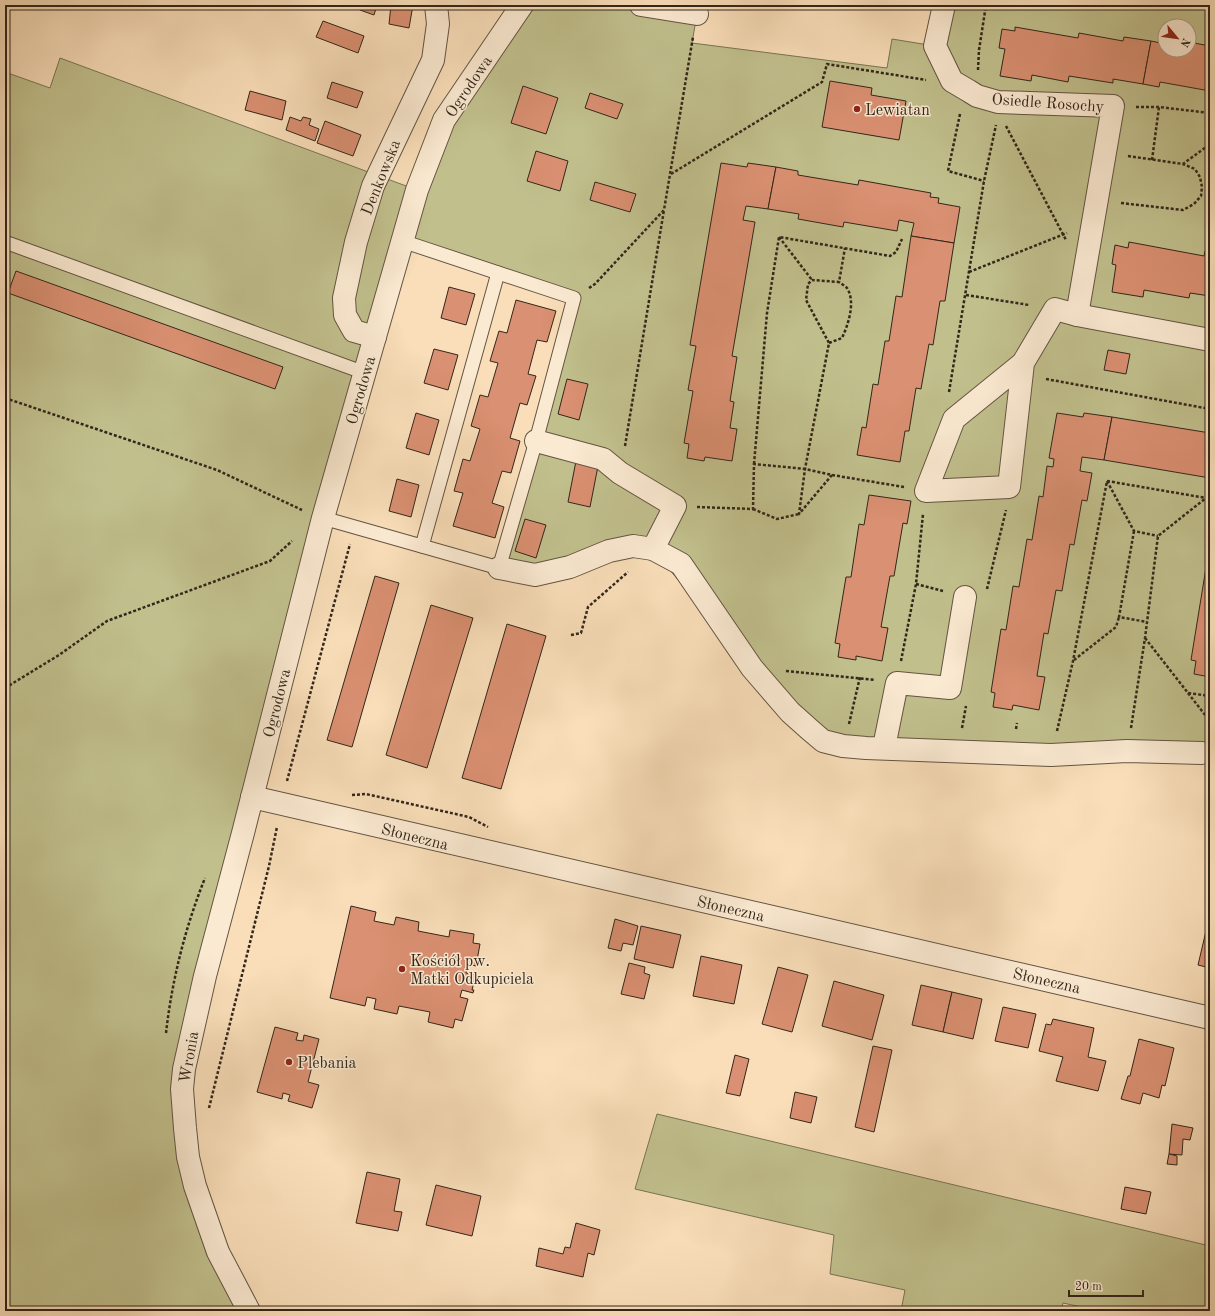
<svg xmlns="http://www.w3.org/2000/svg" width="1215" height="1316" viewBox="0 0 1215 1316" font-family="'Old Standard TT',serif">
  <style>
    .green { fill: #c1c08d; stroke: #7a7354; fill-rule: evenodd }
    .building { fill: #da9072; stroke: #33261a }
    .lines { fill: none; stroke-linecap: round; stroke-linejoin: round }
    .lane-casing { stroke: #645442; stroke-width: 15 }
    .street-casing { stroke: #645442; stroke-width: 24 }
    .path { stroke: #33261a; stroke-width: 2.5; stroke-dasharray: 3 2; stroke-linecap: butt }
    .lane { stroke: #fbead2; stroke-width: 13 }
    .street { stroke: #fbead2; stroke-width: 22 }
    .poi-dot { fill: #8f2418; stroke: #fbead2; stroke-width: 1.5 }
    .labels { text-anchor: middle; stroke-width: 3; stroke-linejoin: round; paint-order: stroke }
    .street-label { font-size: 16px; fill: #33261a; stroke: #fbead2 }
    .poi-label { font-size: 16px; fill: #33261a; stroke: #fbead2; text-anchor: start }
  </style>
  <rect width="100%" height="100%" fill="#f9deb9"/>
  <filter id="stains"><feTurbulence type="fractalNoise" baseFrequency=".005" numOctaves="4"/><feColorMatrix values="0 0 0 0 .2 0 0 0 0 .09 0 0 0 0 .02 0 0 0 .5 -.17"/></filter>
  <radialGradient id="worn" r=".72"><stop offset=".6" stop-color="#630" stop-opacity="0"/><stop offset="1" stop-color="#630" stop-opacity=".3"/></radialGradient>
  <g class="green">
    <path d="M522,5h119l56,9 -5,29 195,25 5,-29 43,7 9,-41h266v741h-367l-91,-78 -99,-118 -83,17 -71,1 75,-270 -172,-56 -197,734 -20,152 64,183h-244v-1239l45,16 10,-30 357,132zM1165,26h24v24h-24z"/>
    <polygon points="657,1114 1210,1246 1210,1311 1100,1311 1063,1303 1061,1311 901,1311 905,1290 830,1274 834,1235 635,1189"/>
  </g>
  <g class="building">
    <polygon points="362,5 377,5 374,15 360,10"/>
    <polygon points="391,5 413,5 409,28 389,24"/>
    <polygon points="323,21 364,36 358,53 316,37"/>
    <polygon points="1015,27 1078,38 1079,33 1123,41 1124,37 1151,41 1143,84 1113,79 1113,83 1069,76 1068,82 1032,75 1031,81 1000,76 1005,49 999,48 1002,29 1015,31"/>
    <polygon points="1151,41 1165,44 1165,50 1189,50 1189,42 1210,46 1210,91 1160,82 1159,87 1143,84"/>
    <polygon points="830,81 872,88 871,95 906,101 899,140 822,127"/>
    <polygon points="332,82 363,92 357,108 327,98"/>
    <polygon points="523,86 558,98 546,134 511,123"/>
    <polygon points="250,91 286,101 282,120 245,110"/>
    <polygon points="590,93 623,104 617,119 585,108"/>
    <polygon points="290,117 301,121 303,117 311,119 309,125 319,129 315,141 286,130"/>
    <polygon points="325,121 361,135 353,156 317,143"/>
    <polygon points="536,151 568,161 560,191 527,181"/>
    <polygon points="721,163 747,167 748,163 776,167 768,209 746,206 743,220 755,222 732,356 737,357 730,401 734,402 730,428 737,429 732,461 705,457 704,461 687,458 689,444 684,443 693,391 688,390 696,346 690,345"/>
    <polygon points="776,167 798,171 798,175 858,185 859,180 931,193 930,197 939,198 938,203 960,207 954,243 911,236 914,223 899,220 897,231 844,222 843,227 798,219 799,214 768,209"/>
    <polygon points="595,182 636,194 630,212 590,200"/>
    <polygon points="911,236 954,243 945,301 940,301 933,345 929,344 921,389 916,388 909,431 905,431 900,462 857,455 862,427 866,428 873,384 878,385 885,341 889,341 896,296 902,297"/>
    <polygon points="1129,242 1204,256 1205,251 1210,252 1210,296 1190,293 1189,298 1144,290 1143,297 1112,292 1116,265 1112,264 1115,245 1128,248"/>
    <polygon points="16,271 283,367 275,389 8,293"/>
    <polygon points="449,287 475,294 466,325 441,318"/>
    <polygon points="516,300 556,311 547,342 537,340 528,374 536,376 527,405 520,403 510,438 520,441 511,473 502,471 492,503 504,507 495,538 453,526 463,493 454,491 463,459 470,461 480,429 471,426 480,395 488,397 498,363 490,361 499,331 507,333"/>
    <polygon points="434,349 458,355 448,390 424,383"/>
    <polygon points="1108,350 1130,354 1126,374 1104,370"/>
    <polygon points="567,379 588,384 579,420 558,414"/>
    <polygon points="416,413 439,420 429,455 406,448"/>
    <polygon points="1057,413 1083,417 1084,413 1112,417 1104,460 1082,457 1080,471 1092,473 1087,501 1082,500 1074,545 1070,544 1062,591 1056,590 1048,634 1044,633 1037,676 1045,677 1039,710 1013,705 1012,710 993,707 995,693 991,692 1001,629 1006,630 1013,586 1019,587 1027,539 1032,540 1039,496 1043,497 1047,466 1053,467 1054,459 1049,458"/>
    <polygon points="1112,417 1210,433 1210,478 1104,460"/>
    <polygon points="576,461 598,466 590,507 568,502"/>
    <polygon points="397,479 419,485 411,517 389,511"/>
    <polygon points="869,495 911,501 907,524 903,523 894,576 890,576 881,627 888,628 882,661 856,656 856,660 838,657 840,644 835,643 846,577 851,577 859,524 864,525"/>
    <polygon points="525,519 546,525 536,558 515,551"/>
    <polygon points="1210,543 1210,677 1194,674 1196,661 1191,660"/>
    <polygon points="375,576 399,583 352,747 327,740"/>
    <polygon points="431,605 473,618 427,768 386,755"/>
    <polygon points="507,624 546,636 501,789 462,778"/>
    <polygon points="351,906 376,912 374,921 394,925 396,917 419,922 418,931 449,937 450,930 474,934 473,943 480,944 476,966 468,964 466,973 477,975 477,978 475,978 472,990 474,990 473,993 462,990 460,997 468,999 462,1021 455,1019 453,1028 428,1022 430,1012 399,1006 397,1014 374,1009 376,999 367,997 365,1006 330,998"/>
    <polygon points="1210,914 1210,968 1198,965"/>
    <polygon points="615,919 638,926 633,945 623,943 621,951 608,948"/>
    <polygon points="641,926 681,935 673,968 634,959"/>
    <polygon points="701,956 742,965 734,1004 693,996"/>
    <polygon points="629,963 645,967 644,973 650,975 644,999 621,994"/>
    <polygon points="778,967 808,975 792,1032 762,1024"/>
    <polygon points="834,981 884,995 872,1040 822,1026"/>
    <polygon points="921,985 952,992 943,1032 912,1025"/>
    <polygon points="952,992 982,999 973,1039 943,1032"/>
    <polygon points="1003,1007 1036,1014 1028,1048 995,1041"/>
    <polygon points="1053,1019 1094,1028 1088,1057 1106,1061 1098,1091 1056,1081 1063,1057 1039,1051 1046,1024 1051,1025"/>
    <polygon points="275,1027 298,1033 296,1040 303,1041 304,1035 319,1039 308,1082 319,1085 312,1108 288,1101 290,1095 283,1093 282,1099 257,1092"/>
    <polygon points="1139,1039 1174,1048 1165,1086 1162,1085 1159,1098 1143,1093 1140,1104 1121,1099 1128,1076 1130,1076"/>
    <polygon points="873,1046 892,1050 874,1132 855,1127"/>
    <polygon points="735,1055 749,1059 740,1096 726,1093"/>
    <polygon points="795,1092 817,1097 811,1123 790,1118"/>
    <polygon points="1172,1124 1193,1128 1190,1140 1183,1139 1182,1155 1169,1154"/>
    <polygon points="1169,1154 1177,1156 1177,1165 1167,1164"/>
    <polygon points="367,1172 400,1179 394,1211 402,1212 398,1231 356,1223"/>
    <polygon points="436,1185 481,1196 472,1236 426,1225"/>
    <polygon points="1125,1187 1151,1192 1146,1214 1121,1209"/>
    <polygon points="576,1223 600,1230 594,1255 588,1253 583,1277 536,1266 539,1248 563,1254 565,1247 570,1248"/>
  </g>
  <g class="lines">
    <defs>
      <g id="lane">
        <polyline points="5,242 365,373"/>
        <polyline points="323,518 499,568 536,441 574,298 402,241"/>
        <polyline points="422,546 498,273"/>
      </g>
      <g id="street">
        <polyline points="641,5 697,14"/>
        <polyline points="944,5 935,46 952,81 969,91 977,96 998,102 1113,106 1077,315"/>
        <polyline points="375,337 354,331 345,315 344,298 356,242 373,186 433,60 438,24 436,5"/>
        <polyline points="1023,363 1009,487 926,491 954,419 1023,363 1055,309 1077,315 1210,340"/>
        <polyline points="536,441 603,459 620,473 675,506 653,549 681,564 752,668 790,712 809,729 823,741 843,746 866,748 1051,755 1127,751 1202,753"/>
        <polyline points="499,568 535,575 570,567 609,551 633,546 653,549"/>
        <polyline points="884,747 897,683 950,688 965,597"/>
        <path d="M252,797c319,76 639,147 958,221"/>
        <polyline points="249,1311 218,1252 195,1186 188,1157 185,1128 182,1089 184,1069 205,976 243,833 323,518 417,190 444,120 522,5"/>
      </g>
    </defs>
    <use href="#lane" class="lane-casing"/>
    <use href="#street" class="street-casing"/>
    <g class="path">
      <polyline points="978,70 979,50 986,5"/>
      <polyline points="1136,107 1159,107 1210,113"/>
      <polyline points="960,114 948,171 984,181"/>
      <polyline points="1006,126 1066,240"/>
      <polyline points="1128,156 1183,164 1210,144"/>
      <polyline points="1152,160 1159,107"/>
      <polyline points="671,174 822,82 827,64 926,80"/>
      <polyline points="1121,203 1183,210 1194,204 1201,196 1202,187 1200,177 1195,169 1183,164"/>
      <polyline points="779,237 812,280"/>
      <polyline points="969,272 1067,233"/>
      <polyline points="589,288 595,284 664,210 693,37"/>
      <polyline points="966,295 1029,305"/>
      <path d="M829,343l13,-5c6,-13 14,-36 5,-50 -2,-2 -5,-4 -8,-6"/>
      <polyline points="1046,379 1210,409"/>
      <polyline points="949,392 984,181 996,125"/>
      <polyline points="5,398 217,470 302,510"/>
      <polyline points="625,446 664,210"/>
      <polyline points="754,464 767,313 779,237 890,256 896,252 902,239"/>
      <polyline points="832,475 799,514 805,469 829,343 806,300 808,284 812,280 839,282 845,248"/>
      <polyline points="1107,481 1134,531 1158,536"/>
      <polyline points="697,507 753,509 754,464 805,469 832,475 904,487"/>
      <polyline points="753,509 777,519 799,514"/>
      <polyline points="1134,531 1119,617 1147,622"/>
      <polyline points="916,584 943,591"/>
      <polyline points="987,589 1006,510"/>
      <polyline points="571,635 581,633 588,607 628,572"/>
      <polyline points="1145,638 1188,693 1210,696"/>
      <polyline points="1074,660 1116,627 1119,617"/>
      <polyline points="901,661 916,584 923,514"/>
      <polyline points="786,671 875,680"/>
      <polyline points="5,688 59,655 107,621 270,561 292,541"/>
      <polyline points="1188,693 1209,720"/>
      <polyline points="849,724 860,677"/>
      <polyline points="962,728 966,706"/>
      <polyline points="1131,728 1145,638 1158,536 1206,498"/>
      <polyline points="1016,729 1017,723"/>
      <polyline points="1057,731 1073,661 1107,481 1206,498 1210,494"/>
      <polyline points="1207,731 1210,719"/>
      <polyline points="287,781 350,544"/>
      <polyline points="352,795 366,794 469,817 488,827"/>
      <path d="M166,1033c6,-53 19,-105 39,-155"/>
      <polyline points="209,1108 269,866 277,827"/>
    </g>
    <use href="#lane" class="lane"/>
    <use href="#street" class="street"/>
  </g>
  <g class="poi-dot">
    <circle cx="857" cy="109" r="4"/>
    <circle cx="402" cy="969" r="4"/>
    <circle cx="289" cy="1062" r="4"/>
  </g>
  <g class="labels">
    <g class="street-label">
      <text transform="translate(468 86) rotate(-56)" y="6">Ogrodowa</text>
      <text transform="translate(1048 102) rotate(4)" y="6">Osiedle Rosochy</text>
      <text transform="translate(380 177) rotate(-68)" y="6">Denkowska</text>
      <text transform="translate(360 390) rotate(-74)" y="6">Ogrodowa</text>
      <text transform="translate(276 703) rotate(-76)" y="6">Ogrodowa</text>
      <text transform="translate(415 836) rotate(14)" y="6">Słoneczna</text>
      <text transform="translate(731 908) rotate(13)" y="6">Słoneczna</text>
      <text transform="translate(1047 980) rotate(13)" y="6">Słoneczna</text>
      <text transform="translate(188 1057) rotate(-80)" y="6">Wronia</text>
    </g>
    <g class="poi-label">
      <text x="865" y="115">Lewiatan</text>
      <text x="410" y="966">Kościół pw.<tspan x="410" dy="18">Matki Odkupiciela</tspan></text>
      <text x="297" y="1068">Plebania</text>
    </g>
  </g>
  <rect width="1215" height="1316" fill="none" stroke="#f9deb9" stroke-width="20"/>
  <rect x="6" y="6" width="1203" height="1304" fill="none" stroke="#33261a" stroke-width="2"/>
  <rect x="10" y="10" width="1195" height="1296" fill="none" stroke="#33261a"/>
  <g transform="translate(1177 38) rotate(119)"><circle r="19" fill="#fbead2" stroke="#ab9c88"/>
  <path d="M0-3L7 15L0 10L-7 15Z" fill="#8f2418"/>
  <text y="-6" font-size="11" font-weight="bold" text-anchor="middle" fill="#33261a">N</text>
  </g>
  <path d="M1069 1290v6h74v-6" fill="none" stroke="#33261a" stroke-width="2"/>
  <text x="1075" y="1290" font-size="12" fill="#33261a" stroke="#fbead2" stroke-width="3" paint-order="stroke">20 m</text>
  <rect width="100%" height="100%" filter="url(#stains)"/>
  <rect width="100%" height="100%" fill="url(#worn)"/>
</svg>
